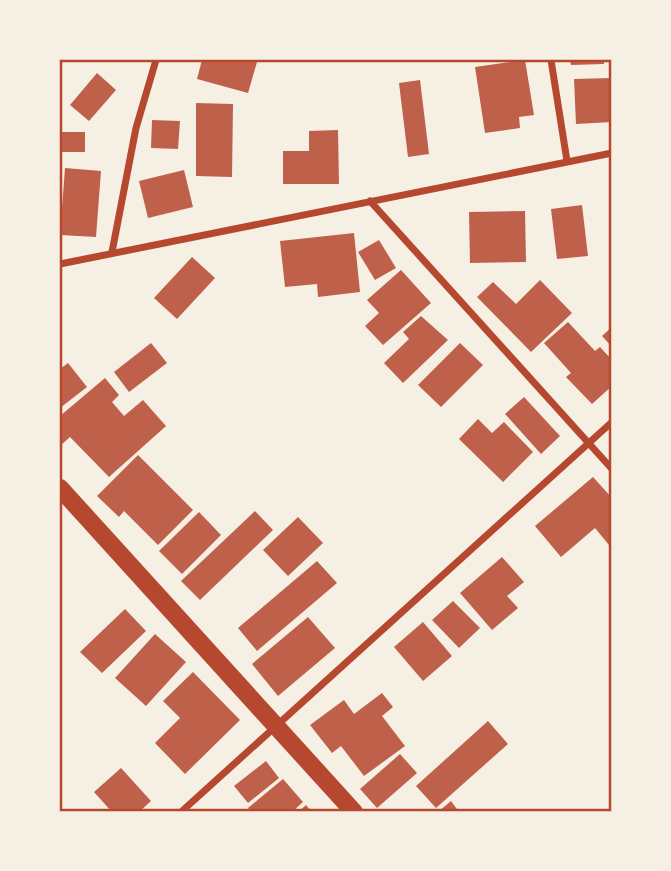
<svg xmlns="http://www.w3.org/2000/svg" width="671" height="871" viewBox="0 0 671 871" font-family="'Space Grotesk',sans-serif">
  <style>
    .building { fill: #bf614a }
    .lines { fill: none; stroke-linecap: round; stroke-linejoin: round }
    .minor { stroke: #b5482f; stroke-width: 7 }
    .primary { stroke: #b5482f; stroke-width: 18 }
    .neatline { fill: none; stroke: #b5482f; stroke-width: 2.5 }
  </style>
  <rect width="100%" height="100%" fill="#f6efe4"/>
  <g class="building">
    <polygon points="202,60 257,62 248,93 197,79"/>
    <polygon points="525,60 534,115 519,117 520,128 485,133 475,67"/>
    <polygon points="570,60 604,60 604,64 571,65"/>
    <polygon points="97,73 116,90 89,121 70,105"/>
    <polygon points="612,78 612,122 576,124 574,79"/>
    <polygon points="420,80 429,154 408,157 399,83"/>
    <polygon points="196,103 233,104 232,177 196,176"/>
    <polygon points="152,120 180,121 178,149 151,148"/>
    <polygon points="338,130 339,184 283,184 283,151 309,151 309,131"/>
    <rect x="61" y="132" width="24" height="20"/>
    <polygon points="65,168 101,171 96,237 60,235"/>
    <polygon points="184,170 193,207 148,218 139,181"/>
    <polygon points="582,205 588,256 557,259 551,209"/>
    <polygon points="525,211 526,262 470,263 469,212"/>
    <polygon points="354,233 360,292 318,297 317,284 285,287 280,241"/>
    <polygon points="379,240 396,268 375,280 358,252"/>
    <polygon points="192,257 215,278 177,319 154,298"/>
    <polygon points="401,270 431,303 383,345 365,326 379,313 367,300"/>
    <polygon points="540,280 572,313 531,352 477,297 493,282 516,304"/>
    <polygon points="421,316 448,340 403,383 384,363 409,339 403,332"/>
    <polygon points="568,322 595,351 600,347 612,360 612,386 592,404 566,377 571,373 544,343"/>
    <polygon points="612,327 612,347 602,336"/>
    <polygon points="151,343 167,363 129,392 114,372"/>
    <polygon points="460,343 483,365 441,407 418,385"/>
    <polygon points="68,363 87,387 60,408 60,369"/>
    <polygon points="105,378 119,395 112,402 124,416 143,400 166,426 109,477 70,437 60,446 60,416"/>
    <polygon points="524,397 560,436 541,454 505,414"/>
    <polygon points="478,419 492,433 504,422 533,452 503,482 459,439"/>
    <polygon points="138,455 193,510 158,545 124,511 119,517 97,496"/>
    <polygon points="593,477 612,498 612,543 609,545 595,528 561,557 535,526"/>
    <polygon points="255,511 273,530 200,600 181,581"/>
    <polygon points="199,512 221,535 182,574 159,551"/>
    <polygon points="298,517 323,543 288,576 263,550"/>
    <polygon points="502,557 524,582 507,596 518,608 492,630 460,593"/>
    <polygon points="317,561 337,583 257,651 238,628"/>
    <polygon points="453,601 480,628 459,648 432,620"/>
    <polygon points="125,609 146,631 102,673 80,652"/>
    <polygon points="308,617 335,648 278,696 252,664"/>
    <polygon points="423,622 452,656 423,681 394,647"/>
    <polygon points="155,634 186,662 146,706 115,678"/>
    <polygon points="193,672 240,720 185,774 155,743 180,718 163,701"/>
    <polygon points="382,693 393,707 382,716 405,746 364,776 341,746 332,753 310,725 344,700 354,714"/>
    <polygon points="488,721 508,744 436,808 416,786"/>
    <polygon points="400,754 417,773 377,808 360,789"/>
    <polygon points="266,761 279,778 248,803 234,786"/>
    <polygon points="121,768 151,801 139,812 112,812 94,792"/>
    <polygon points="283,779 303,802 292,812 251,812 248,808"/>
    <polygon points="451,801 459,812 438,812"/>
    <polygon points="306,805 312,812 298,812"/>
  </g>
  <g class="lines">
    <g class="minor">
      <polyline points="551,60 567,161"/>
      <polyline points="370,201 612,469"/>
      <polyline points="112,252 136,128 156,60"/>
      <polyline points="60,264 612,153"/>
      <polyline points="181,812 612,422"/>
    </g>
    <polyline class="primary" points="60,488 354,812"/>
  </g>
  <rect width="671" height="871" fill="none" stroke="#f6efe4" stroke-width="122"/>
  <rect x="61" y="61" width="549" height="749" class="neatline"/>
</svg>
